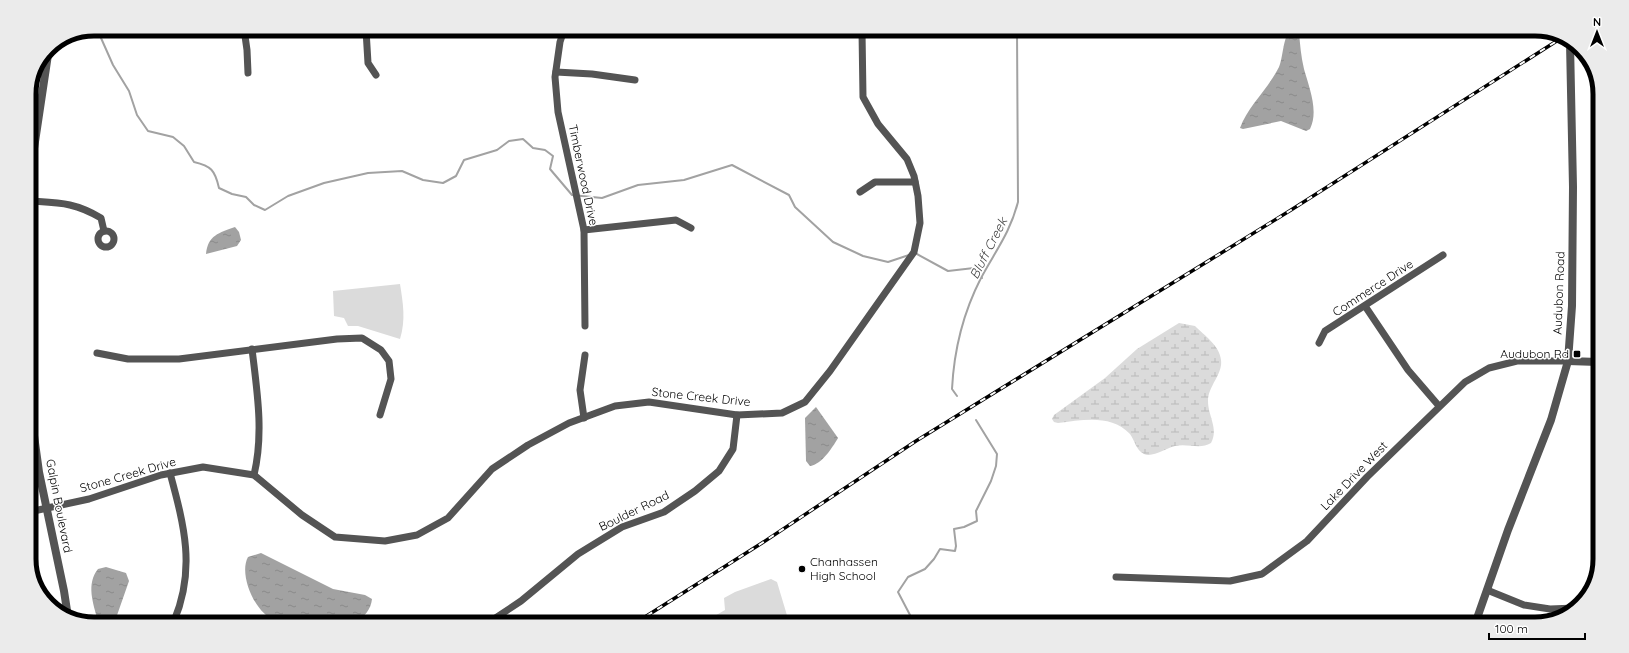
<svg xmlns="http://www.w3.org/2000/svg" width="1629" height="653" viewBox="0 0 1629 653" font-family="Quicksand,sans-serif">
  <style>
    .wetland { fill: url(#wetland-marsh) }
    .park { fill: #dbdbdb }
    .water { fill: url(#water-ripples) }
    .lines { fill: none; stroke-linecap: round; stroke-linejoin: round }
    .stream { stroke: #a2a2a2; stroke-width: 2 }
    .minor { stroke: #545454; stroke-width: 7 }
    .tertiary { stroke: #545454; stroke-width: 8 }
    .rail-casing { stroke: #000; stroke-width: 3.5 }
    .rail { stroke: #fff; stroke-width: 2; stroke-dasharray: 6; stroke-linecap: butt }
    .poi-dot { fill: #000; stroke: #fff; stroke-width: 1.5 }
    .labels { text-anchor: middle; stroke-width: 3; stroke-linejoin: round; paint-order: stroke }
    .street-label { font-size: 12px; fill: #000; stroke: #fff }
    .poi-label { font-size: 12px; fill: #000; stroke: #fff; text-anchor: end }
    .water-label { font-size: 13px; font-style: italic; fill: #434343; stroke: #fff }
    .rim { fill: none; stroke: #000; stroke-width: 5 }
  </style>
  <defs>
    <pattern id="wetland-marsh" width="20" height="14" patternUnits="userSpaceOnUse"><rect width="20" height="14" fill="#dbdbdb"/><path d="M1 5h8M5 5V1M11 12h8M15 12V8" fill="none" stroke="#bababa"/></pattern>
    <pattern id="water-ripples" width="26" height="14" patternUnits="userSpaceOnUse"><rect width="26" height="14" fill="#a2a2a2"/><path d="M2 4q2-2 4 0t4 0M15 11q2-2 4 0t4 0" fill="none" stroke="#8a8a8a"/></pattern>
  </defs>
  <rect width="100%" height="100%" fill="#fff"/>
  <path class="wetland" d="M1179,323l16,3c9,9 25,20 26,34 2,14 -13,26 -13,41 0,15 11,28 3,42 -11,7 -23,0 -36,3 -8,2 -23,12 -31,8 -8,-4 -9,-13 -14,-20 -19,-20 -47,-14 -72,-11l-4,-1 -2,-3 2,-4 51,-37 32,-29z"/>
  <g class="park">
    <path d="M400,284c3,19 6,36 0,55l-42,-13h-10l-4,-8 -10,-2 -1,-25z"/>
    <polygon points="771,579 777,582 789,622 704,622 725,610 724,598 735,592"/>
  </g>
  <g class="water">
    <path d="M1289,32h10c1,12 2,25 5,37 5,18 15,42 6,60l-4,2 -25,-10 -38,8 -3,-1c8,-22 28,-39 39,-61 4,-9 4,-28 10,-35z"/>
    <path d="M235,227l4,5 2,8 -4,6 -31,8c2,-19 13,-21 29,-27z"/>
    <path d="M816,407l22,31c-6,10 -16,26 -28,28l-4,-5 -1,-43z"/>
    <path d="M261,553l72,36 32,6 7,4c-1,10 -8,20 -18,22 -9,2 -69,2 -77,0 -21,-5 -39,-46 -29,-64z"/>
    <path d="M106,567l20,6 3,8 -14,40h-17c-5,-18 -12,-37 0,-52z"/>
  </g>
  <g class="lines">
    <g class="stream">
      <path d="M97,29l16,36 16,26 8,24 11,16 25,6 11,9 10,16c17,4 21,8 25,26l13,6 14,3 8,8 11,5 23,-14 36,-13 44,-10 34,-2 21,9 20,3 13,-7 8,-16 33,-10 12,-9 14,-2 10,9 12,2 8,6 -3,13 22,26 30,3 36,-13 46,-5 48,-15 57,30 6,12 38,35 30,14 25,6 21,-7"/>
      <polyline points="915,253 948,271 974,268 982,278"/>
      <path d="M957,396l-5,-7c2,-39 11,-76 29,-111 15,-28 29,-45 37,-76l-1,-171"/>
      <polyline points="908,622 910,615 898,592 908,577 925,569 934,559 940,549 955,551 956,546 954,529 964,527 977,521 976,511 991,481 996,466 997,454 976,420"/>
    </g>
    <g class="minor">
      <polyline points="244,29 247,50 248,73"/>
      <polyline points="366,30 368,63 376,75"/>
      <polyline points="564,30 560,42 555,77 558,112 584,230 585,326"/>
      <polyline points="556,72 592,74 635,80"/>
      <polyline points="860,192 875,182 915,182"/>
      <path d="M29,201c30,2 45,1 72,17l3,13"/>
      <polyline points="584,230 676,220 691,228"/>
      <circle cx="106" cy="239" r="8"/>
      <polyline points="1365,306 1408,370 1439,406"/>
      <polyline points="1319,343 1325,331 1443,255"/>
      <path d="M252,349c5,42 12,84 2,126"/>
      <polyline points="97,353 128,359 179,359 337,339 362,338 381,350 389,361 391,379 380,415"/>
      <polyline points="584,418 580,390 585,355"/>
      <path d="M170,473c14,52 26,96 4,148"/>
      <polyline points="29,512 89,499 161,475 203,467 254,475 302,515 335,537 385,541 417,535 448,518 492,469 528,445 569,423 615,406 649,402 737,415 782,413 805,402 830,371 914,252 920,223 918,196 914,176 907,159 878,124 863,97 862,31"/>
      <polyline points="1597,546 1597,522"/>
      <polyline points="1116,577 1230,581 1262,574 1307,541 1367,477 1465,382 1489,368 1517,361 1568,361"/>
      <polyline points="1487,590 1524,605 1550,609 1575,608"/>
      <polyline points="491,621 521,601 578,554 622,527 664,512 695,491 719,471 733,449 737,415"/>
    </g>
    <g class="tertiary">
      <polyline points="29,182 49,48"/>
      <polyline points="1568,361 1598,362"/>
      <polyline points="29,399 39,472 64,591 68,617"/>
      <polyline points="1475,624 1508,530 1551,420 1568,361 1572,306 1573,187 1570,43"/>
    </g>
    <defs>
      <polyline id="rail" points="637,622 762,543 916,441 1291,210 1563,37"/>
    </defs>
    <use href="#rail" class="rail-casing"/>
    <use href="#rail" class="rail"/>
  </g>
  <g class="poi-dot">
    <rect x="1573" y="350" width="8" height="8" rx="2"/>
    <circle cx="802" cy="569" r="4"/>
  </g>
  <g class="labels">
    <g class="street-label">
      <text transform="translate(583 175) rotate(78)" y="4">Timberwood Drive</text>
      <text transform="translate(1373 288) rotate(-33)" y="4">Commerce Drive</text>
      <text transform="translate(1559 293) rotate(-88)" y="4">Audubon Road</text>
      <text transform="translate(701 397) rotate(6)" y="4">Stone Creek Drive</text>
      <text transform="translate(128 475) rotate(-16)" y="4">Stone Creek Drive</text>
      <text transform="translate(1354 476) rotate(-46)" y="4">Lake Drive West</text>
      <text transform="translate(59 506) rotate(79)" y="4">Galpin Boulevard</text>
      <text transform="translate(634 511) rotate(-26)" y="4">Boulder Road</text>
    </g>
    <g class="poi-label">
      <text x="1569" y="358">Audubon Rd</text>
      <text x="810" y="566" text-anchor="start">Chanhassen<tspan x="810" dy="14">High School</tspan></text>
    </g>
    <g class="water-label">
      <text transform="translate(988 248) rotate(-63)" y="5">Bluff Creek</text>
    </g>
  </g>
  <path d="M0 0H1629V653H0ZM94 36H1535A58 58 0 0 1 1593 94V559A58 58 0 0 1 1535 617H94A58 58 0 0 1 36 559V94A58 58 0 0 1 94 36Z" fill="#ebebeb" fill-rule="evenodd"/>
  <path class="rim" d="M94 36H1535A58 58 0 0 1 1593 94V559A58 58 0 0 1 1535 617H94A58 58 0 0 1 36 559V94A58 58 0 0 1 94 36Z"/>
  <g transform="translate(1597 32)" stroke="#ffffff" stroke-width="3" paint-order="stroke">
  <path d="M0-3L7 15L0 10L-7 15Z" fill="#000000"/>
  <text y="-6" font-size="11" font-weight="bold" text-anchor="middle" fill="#000000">N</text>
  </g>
  <path d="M1489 633v6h96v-6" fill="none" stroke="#000000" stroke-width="2"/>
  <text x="1495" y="633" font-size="12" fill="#000000" stroke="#ffffff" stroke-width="3" paint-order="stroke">100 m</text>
</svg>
